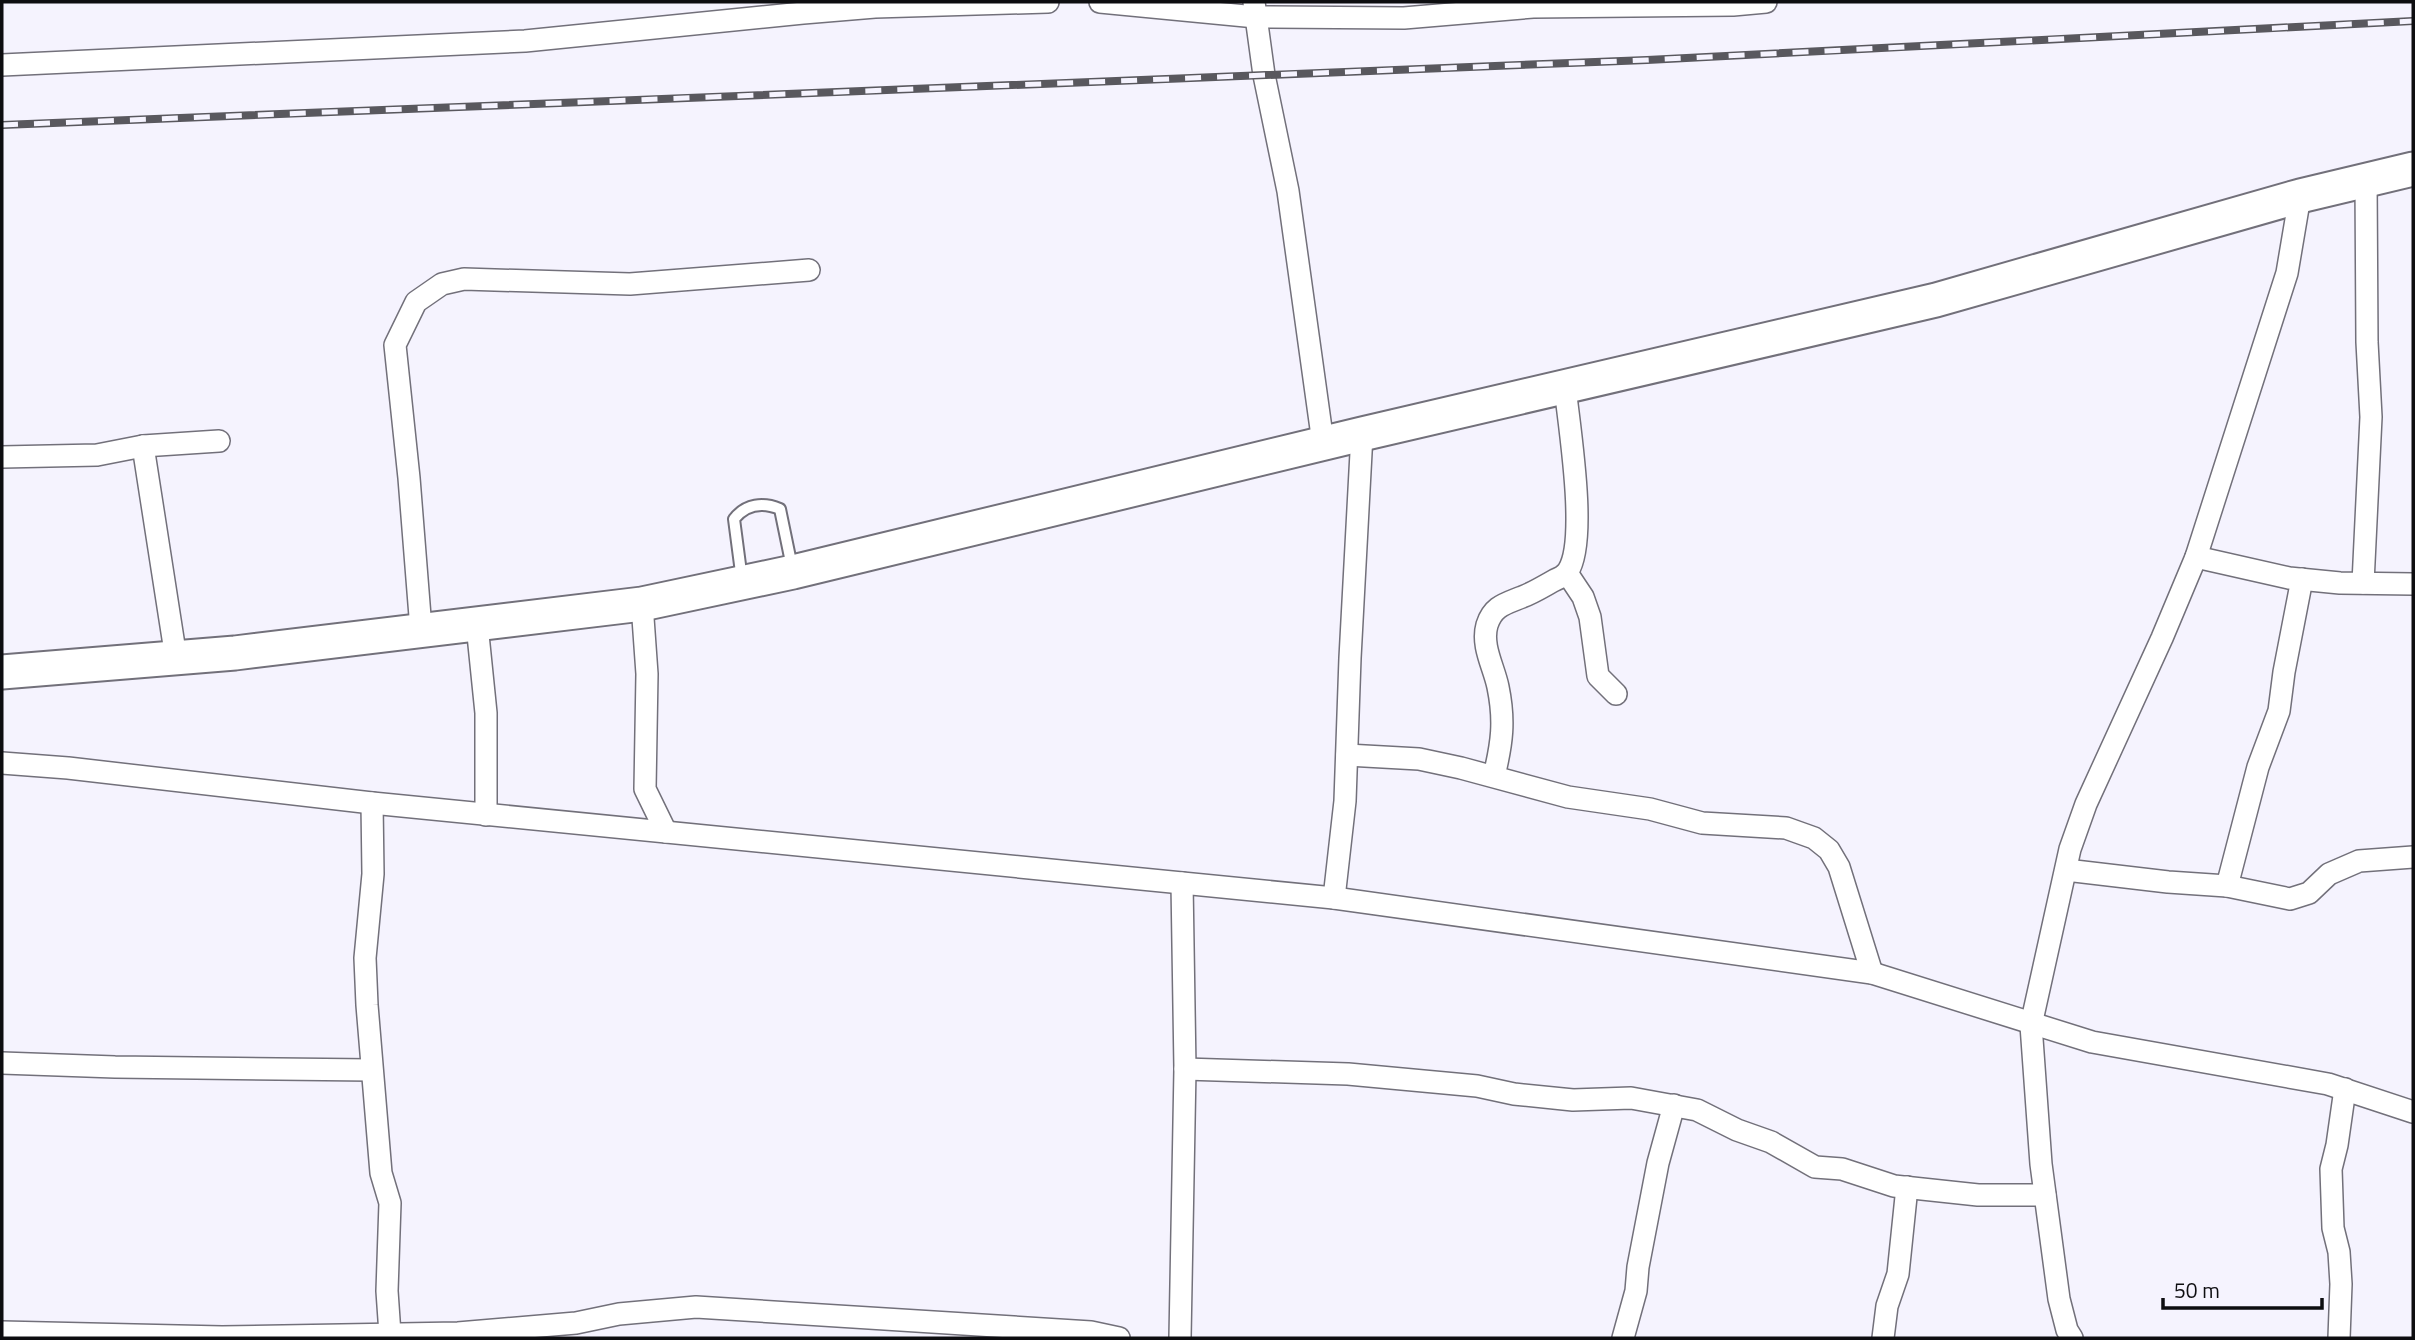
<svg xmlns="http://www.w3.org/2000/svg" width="2415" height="1340" viewBox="0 0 2415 1340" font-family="'Titillium Web',sans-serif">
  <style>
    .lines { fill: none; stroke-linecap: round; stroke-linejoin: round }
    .lane-casing { stroke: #72707a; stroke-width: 14 }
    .street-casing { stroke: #72707a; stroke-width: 24 }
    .primary-casing { stroke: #72707a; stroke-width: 37 }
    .lane { stroke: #fff; stroke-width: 10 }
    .street { stroke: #fff; stroke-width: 21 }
    .primary { stroke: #fff; stroke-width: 33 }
    .rail-casing { stroke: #59585e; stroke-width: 8 }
    .rail { stroke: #f5f3fe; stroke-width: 5; stroke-dasharray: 16; stroke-linecap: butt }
  </style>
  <rect width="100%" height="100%" fill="#f5f3fe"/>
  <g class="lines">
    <defs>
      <path id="lane" d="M742,580l-8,-61c12,-15 29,-17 46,-10l12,58"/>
      <g id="street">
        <polyline points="1100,2 1256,17 1404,18 1533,7 1733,5 1766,2"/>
        <polyline points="1254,2 1264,75 1288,191 1323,443"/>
        <polyline points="2,65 525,41 803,13 875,7 1048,2"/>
        <polyline points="143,446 176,658"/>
        <polyline points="2,457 97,455 143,446 219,441"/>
        <polyline points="2196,557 2289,578 2340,583 2413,584"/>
        <polyline points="1567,573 1583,597 1590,617 1598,676 1616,694"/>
        <polyline points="2363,583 2371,417 2367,342 2366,180"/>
        <polyline points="642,604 647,674 645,789 666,832"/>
        <polyline points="477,625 486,713 486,815"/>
        <polyline points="421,629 409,478 395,345 416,302 442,284 464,279 630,284 809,270"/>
        <polyline points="1347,755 1419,759 1461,768 1568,797 1650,809 1702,823 1786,828 1814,838 1829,850 1839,867 1872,973"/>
        <polyline points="2,763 68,768 372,803 1334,898 1872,973 2092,1042 2328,1084 2413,1112"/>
        <path d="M1494,776c8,-33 11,-55 4,-89 -4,-20 -17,-41 -11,-62 6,-19 18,-21 35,-28 11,-4 22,-11 33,-17 5,-2 10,-5 13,-9 20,-31 1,-145 -3,-184"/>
        <polyline points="372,803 373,874 365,958 367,1005 381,1173 390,1203 387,1291 390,1334"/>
        <polyline points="2066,870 2168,882 2227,886 2290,899 2309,893 2329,874 2359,861 2413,857"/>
        <polyline points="2227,886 2258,767 2279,711 2284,672 2302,579"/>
        <polyline points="1334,898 1345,801 1350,658 1362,434"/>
        <polyline points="2,1063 115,1067 371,1070"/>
        <polyline points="1185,1069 1348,1074 1477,1086 1514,1094 1573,1100 1631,1098 1697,1110 1737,1130 1771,1142 1815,1167 1842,1169 1894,1186 1978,1195 2045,1195"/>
        <polyline points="2,1332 222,1337 458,1333 576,1323 619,1314 696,1307 1091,1332 1119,1338"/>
        <polyline points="1180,1338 1185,1069 1182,883"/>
        <polyline points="1623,1338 1636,1291 1638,1267 1658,1163 1674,1105"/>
        <polyline points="1883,1338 1887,1306 1898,1274 1907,1187"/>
        <polyline points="2072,1338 2067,1330 2059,1299 2041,1164 2031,1025 2070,849 2086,804 2162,638 2196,557 2287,273 2300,196"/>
        <polyline points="2339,1338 2341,1284 2339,1252 2333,1228 2331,1169 2337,1145 2345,1089"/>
      </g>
      <polyline id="primary" points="2,672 235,653 642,604 793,572 1362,434 1936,300 2300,196 2413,169"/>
    </defs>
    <use href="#lane" class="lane-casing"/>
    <use href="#street" class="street-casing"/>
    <use href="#primary" class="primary-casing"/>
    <use href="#lane" class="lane"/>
    <use href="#street" class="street"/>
    <use href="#primary" class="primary"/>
    <defs>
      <polyline id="rail" points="2,125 1647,60 2413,21"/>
    </defs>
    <use href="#rail" class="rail-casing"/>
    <use href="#rail" class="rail"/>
  </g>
  <rect width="2415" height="1340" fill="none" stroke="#0d0d10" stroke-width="7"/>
  <path d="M2163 1298v10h159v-10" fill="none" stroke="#0d0d10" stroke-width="3.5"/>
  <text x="2174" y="1298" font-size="21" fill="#0d0d10" stroke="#f5f3fe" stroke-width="5" paint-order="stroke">50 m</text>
</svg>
